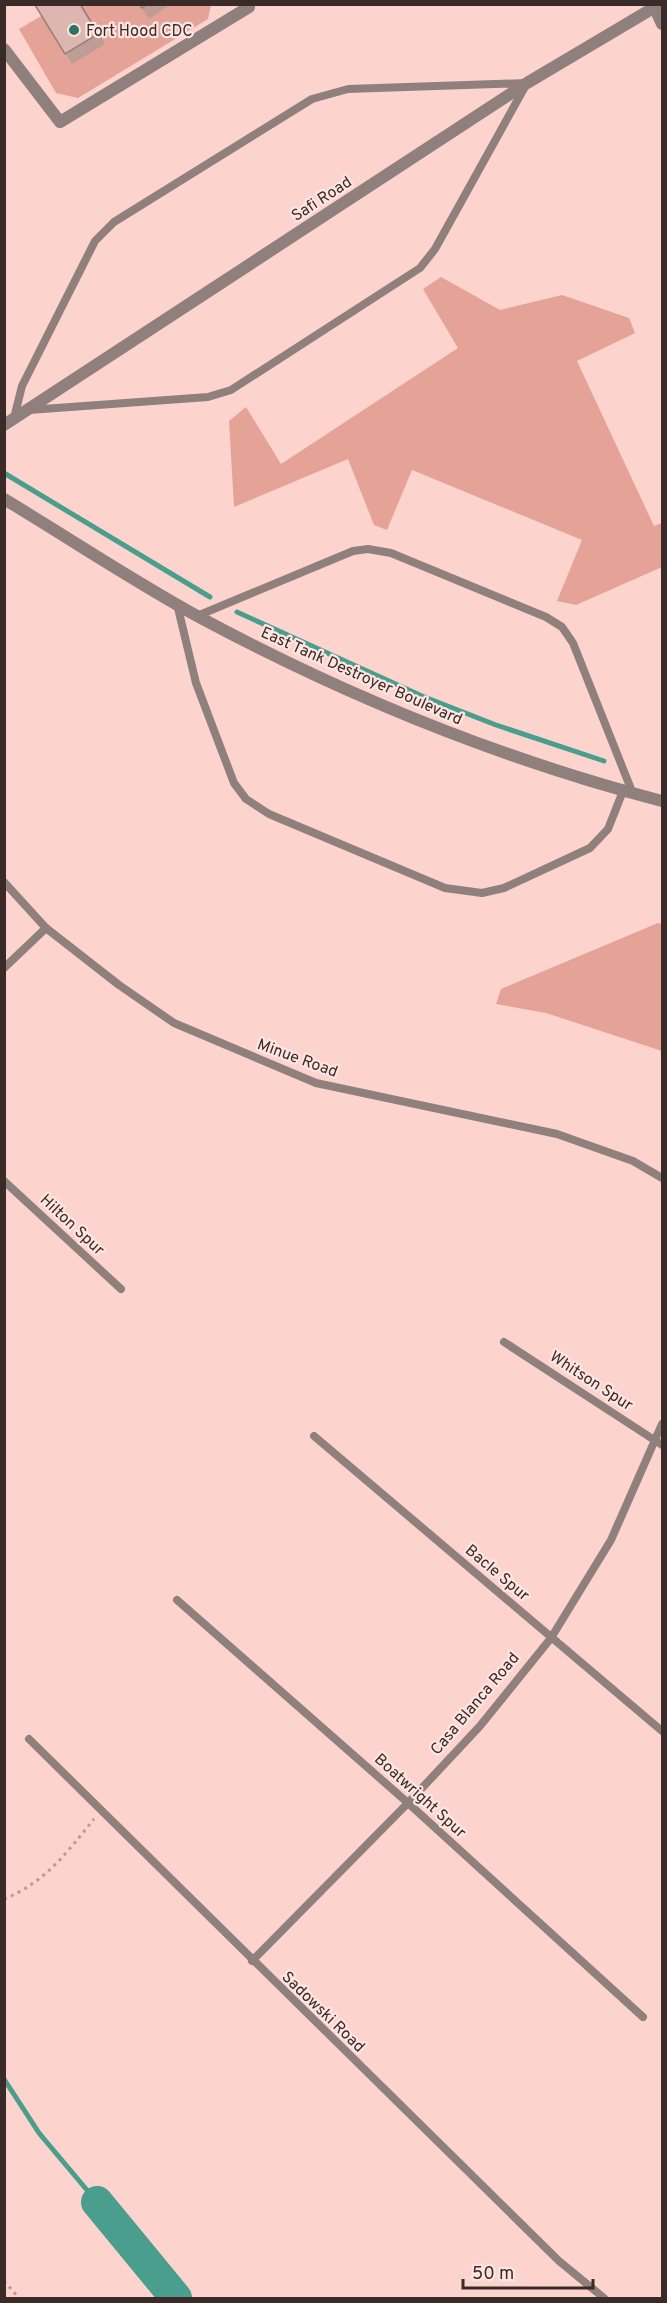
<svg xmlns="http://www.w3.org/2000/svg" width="667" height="2303" viewBox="0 0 667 2303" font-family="Overpass,sans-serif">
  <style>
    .green { fill: #e5a297 }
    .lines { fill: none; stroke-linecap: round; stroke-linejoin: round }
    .stream { stroke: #4a9e8d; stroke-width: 5 }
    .river { stroke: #4a9e8d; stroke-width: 32 }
    .path { stroke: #b99a95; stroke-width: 3; stroke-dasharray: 3 4.5; stroke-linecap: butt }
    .service { stroke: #90807d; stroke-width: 8 }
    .pedestrian { stroke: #90807d; stroke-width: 12 }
    .minor { stroke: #90807d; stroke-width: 12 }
    .tertiary { stroke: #90807d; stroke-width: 12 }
    .wall { fill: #be9d97 }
    .shaded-wall { fill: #9b7f7b }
    .building { fill: #ddb6b0; stroke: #9b7f7b; stroke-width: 1.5 }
    .poi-dot { fill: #2f7366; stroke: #fee5e1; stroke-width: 2 }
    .labels { text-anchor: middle; stroke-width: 4.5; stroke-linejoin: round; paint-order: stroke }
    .poi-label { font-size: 16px; fill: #3a2b29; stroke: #fee5e1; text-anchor: start }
    .street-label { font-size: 16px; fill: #3a2b29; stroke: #fee5e1 }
  </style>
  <rect width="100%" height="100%" fill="#fcd4cd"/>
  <g class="green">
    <polygon points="81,5 211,5 208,19 78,98 56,93 19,29 43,15 105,44"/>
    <polygon points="441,277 500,310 562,295 629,318 635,333 577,361 654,526 662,523 662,567 576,605 557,601 582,540 412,470 387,530 374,525 348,459 234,507 229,421 246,407 281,464 458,348 423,289"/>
    <polygon points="658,923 662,924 662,1051 546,1013 496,1004 501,989"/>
  </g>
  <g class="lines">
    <g class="stream">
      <polyline points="4,473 210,597"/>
      <polyline points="237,612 422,696 496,725 604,761"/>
      <polyline points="4,2079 39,2133 97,2202"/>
    </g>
    <polyline class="river" points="97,2202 176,2298"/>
    <g class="path">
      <path d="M4,1899c41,-16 64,-48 90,-80"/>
      <polyline points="4,2281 19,2298"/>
    </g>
    <g class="service">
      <polyline points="14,418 22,386 95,241 114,222 312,99 348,89 527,83 435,249 420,268 231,390 208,397 29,410"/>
      <polyline points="177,604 196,683 234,783 246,799 269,814 445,888 482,893 504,888 590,848 608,829 623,791"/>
      <polyline points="197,616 353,551 368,549 391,553 546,617 562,627 573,643 633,794"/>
      <polyline points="4,882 46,928 119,985 174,1023 316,1083 557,1134 633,1161 662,1178"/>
      <polyline points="4,968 46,928"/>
      <polyline points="4,1181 121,1289"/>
      <polyline points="504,1342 662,1445"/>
      <polyline points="314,1436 662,1731"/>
      <polyline points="177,1600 408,1803 643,2017"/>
      <polyline points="29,1739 559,2261 604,2298"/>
      <polyline points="252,1961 408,1803 480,1726 551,1638 611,1540 662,1424"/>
    </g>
    <polyline class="pedestrian" points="4,49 60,122 249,7"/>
    <g class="minor">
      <polyline points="653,4 662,24"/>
      <polyline points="4,425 527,83 660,4"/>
    </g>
    <path class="tertiary" d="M4,499c65,39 129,82 195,118 147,79 302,142 463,184"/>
  </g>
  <g class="wall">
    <polygon points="81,4 105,44 72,64 35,5"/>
    <polygon points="139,4 171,4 149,19"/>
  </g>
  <polygon class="shaded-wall" points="80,4 81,4 105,44 98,34"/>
  <g class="building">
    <polygon points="80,4 98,34 65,54 35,5"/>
    <polygon points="139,4 147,4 142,8"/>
  </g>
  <circle class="poi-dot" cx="74" cy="30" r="6"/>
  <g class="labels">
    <g class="poi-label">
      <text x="86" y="36">Fort Hood CDC</text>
    </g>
    <g class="street-label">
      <text transform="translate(321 198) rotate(-33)" y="6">Safi Road</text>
      <text transform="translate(362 675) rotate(24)" y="6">East Tank Destroyer Boulevard</text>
      <text transform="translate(298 1057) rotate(20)" y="6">Minue Road</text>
      <text transform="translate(73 1224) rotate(43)" y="6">Hilton Spur</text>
      <text transform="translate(592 1380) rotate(33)" y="6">Whitson Spur</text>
      <text transform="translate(498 1572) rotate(40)" y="6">Bacle Spur</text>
      <text transform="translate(474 1703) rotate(-50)" y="6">Casa Blanca Road</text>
      <text transform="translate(421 1795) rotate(42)" y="6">Boatwright Spur</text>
      <text transform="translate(324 2011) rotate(44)" y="6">Sadowski Road</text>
    </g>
  </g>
  <rect width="667" height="2303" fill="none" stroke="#3a2b29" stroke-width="12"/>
  <path d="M463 2279v9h130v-9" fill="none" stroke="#3a2b29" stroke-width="3"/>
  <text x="472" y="2279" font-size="18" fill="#3a2b29" stroke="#fee5e1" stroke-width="4.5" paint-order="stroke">50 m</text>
</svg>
